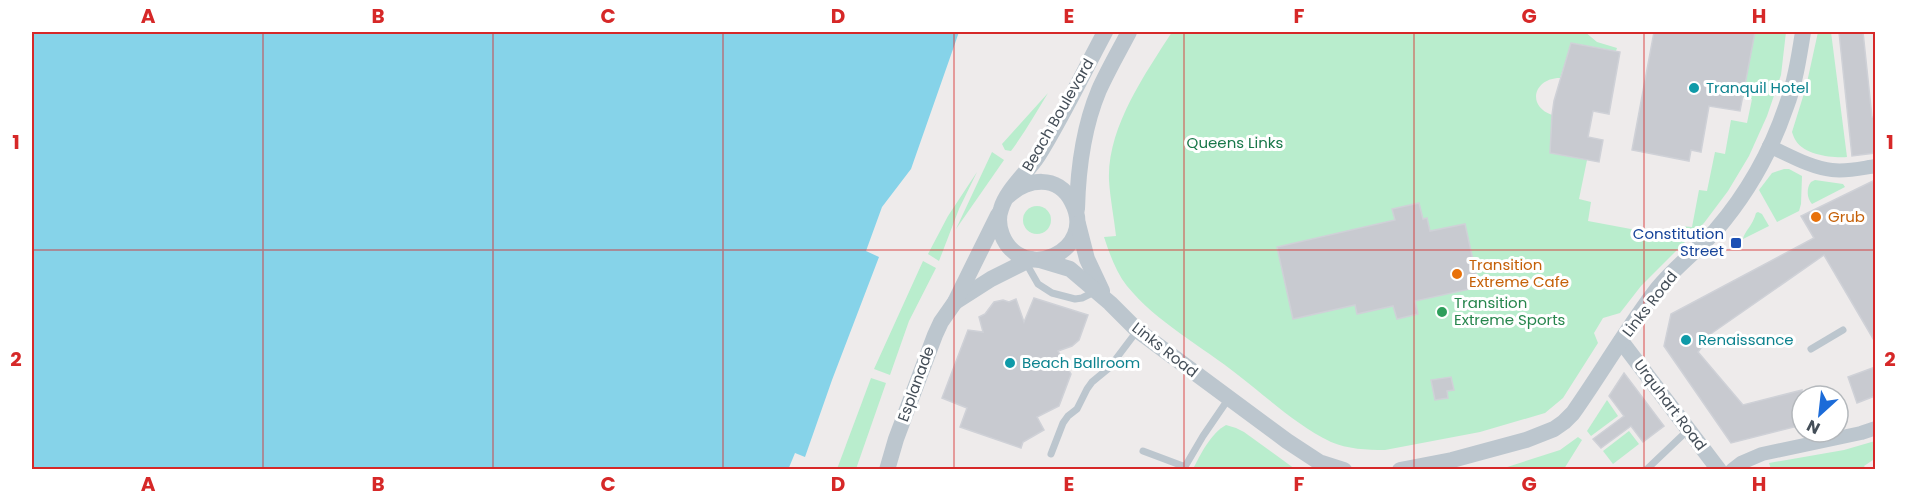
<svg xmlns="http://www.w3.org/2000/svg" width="1907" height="501" viewBox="0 0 1907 501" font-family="Poppins,sans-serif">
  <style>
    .green { fill: #b9edcd }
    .water { fill: #86d3e9 }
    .building { fill: #c8cad0; stroke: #cfd1d7; stroke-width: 1.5 }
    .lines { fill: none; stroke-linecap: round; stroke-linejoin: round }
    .service { stroke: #bcc6ce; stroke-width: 7 }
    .minor { stroke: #bcc6ce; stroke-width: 14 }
    .tertiary { stroke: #bcc6ce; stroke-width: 16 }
    .grid { fill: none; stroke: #d62828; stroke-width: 1.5; stroke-opacity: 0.55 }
    .culture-dot { fill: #0f9aa8; stroke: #fff; stroke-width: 2 }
    .food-dot { fill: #e8710a; stroke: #fff; stroke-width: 2 }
    .transit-dot { fill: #1a4fb4; stroke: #fff; stroke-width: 2 }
    .leisure-dot { fill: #2e9e5b; stroke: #fff; stroke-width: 2 }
    .labels { text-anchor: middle; stroke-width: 6; stroke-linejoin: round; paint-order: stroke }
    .culture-label { font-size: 15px; fill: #0d838f; stroke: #fff; text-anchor: start }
    .street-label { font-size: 15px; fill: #444e58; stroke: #fff }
    .park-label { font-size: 15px; fill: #187749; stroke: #fff }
    .food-label { font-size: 15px; fill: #c56008; stroke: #fff; text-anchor: start }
    .transit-label { font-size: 15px; fill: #164399; stroke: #fff; text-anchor: end }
    .leisure-label { font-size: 15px; fill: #27864d; stroke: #fff; text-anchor: start }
    .neatline { fill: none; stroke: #d62828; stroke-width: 2 }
    .grid-label { font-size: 20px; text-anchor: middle; font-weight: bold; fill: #d62828 }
  </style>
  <rect width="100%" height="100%" fill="#eeebeb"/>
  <g class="green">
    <path d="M1172,32h413l12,10 20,6 -1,3 -44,-8 -12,35c-26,0 -34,28 -8,37l-2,38 37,7 -8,39 12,3 -3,19 91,17 2,-12 11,1 7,-37 8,1 8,-39 10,2 6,-34 16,3 5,-24 -10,-2 13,-65h31l-5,43 -14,41 -18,40 -21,35 -24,32 -63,63 -21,27 -17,5 -9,15 4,10 -35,55 -18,15 -65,19 -95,18c-18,0 -38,-1 -54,-8 -35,-17 -63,-44 -93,-67 -35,-28 -82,-53 -111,-89 -11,-14 -17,-31 -23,-49l12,-1c-2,-19 -6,-38 -7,-56 -2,-52 36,-106 63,-148z"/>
    <path d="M1818,32h13l16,125c-16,1 -42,-2 -51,-16 -2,-3 -3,-6 -4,-9l14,-45z"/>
    <path d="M1048,93c-12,20 -23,39 -37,58l-6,-1 -3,-6z"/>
    <polygon points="992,152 1004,160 956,229"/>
    <polygon points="1784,169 1789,169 1802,176 1801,204 1799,211 1777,222 1759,190 1772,173"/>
    <polygon points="977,172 959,209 939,261 928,254 948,216"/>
    <path d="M1815,180l28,4 2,3 -33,17c-5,-5 -6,-16 -1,-22z"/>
    <circle cx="1037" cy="220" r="14"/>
    <path d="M1758,212l4,2 7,12 -26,13c1,-7 10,-14 13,-26z"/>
    <polygon points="923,261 936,268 909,321 890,375 874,369"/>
    <polygon points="871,378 886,383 856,469 837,469"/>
    <polygon points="1607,400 1618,416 1591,436 1587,431"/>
    <path d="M1226,425l10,3 8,4 51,37h-102c7,-14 18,-36 33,-44z"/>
    <polygon points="1629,431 1639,444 1613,464 1603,451"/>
    <polygon points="1578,437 1582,440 1564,469 1501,469 1560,450"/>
    <polygon points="1875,441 1875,461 1873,460 1864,466 1866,469 1771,469 1769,463 1844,450"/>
  </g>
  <polygon class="water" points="32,32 959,32 911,169 882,207 866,251 879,257 832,380 805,457 795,453 788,470 32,469"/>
  <g class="building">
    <polygon points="1654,32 1755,32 1740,111 1709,106 1701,152 1691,150 1689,161 1632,150"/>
    <polygon points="1839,32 1863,32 1872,117 1875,117 1875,153 1852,156"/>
    <polygon points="1571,43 1620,52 1609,114 1593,111 1588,137 1603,140 1599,162 1550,153 1552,115 1554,101"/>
    <polygon points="1875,180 1875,342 1824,255 1712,333 1698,352 1743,405 1802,390 1802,425 1731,443 1664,346 1671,314 1814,238 1801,216"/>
    <polygon points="1419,203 1423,219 1427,218 1430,231 1465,224 1479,287 1415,301 1418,314 1397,319 1393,306 1357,314 1355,305 1293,319 1277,247 1395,220 1392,209"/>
    <polygon points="1034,298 1088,315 1079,340 1072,346 1058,351 1071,374 1059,406 1037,417 1044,430 1023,442 1021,448 960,427 967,408 942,398 968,330 983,332 979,317 985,314 994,302 1003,300 1009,302 1016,299 1024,322"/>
    <polygon points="1875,367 1875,396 1857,403 1848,377"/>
    <polygon points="1624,373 1664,426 1643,442 1631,426 1601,448 1593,439 1624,416 1609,396"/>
    <polygon points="1451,377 1454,390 1447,391 1448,398 1435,400 1431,380"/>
  </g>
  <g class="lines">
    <g class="service">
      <polyline points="1026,263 1038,284 1052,293 1075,299 1082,298 1094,292"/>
      <polyline points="1811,349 1843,330"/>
      <polyline points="1143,451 1183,466"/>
      <polyline points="1051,454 1063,423 1068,416 1077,409 1087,389 1092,382 1109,368 1137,331"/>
      <polyline points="1183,470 1203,436 1229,398"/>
      <polyline points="1646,470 1687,431"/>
    </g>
    <g class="minor">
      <path d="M1769,146c20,9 42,22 63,24 15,2 30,-2 44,-4"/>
      <polyline points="1732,470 1741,463 1762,454 1861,433 1876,428"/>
    </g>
    <g class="tertiary">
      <path d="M1007,197c20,-19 51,-23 65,5 26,49 -50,83 -70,33 -3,-8 -4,-18 -1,-26 6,-20 26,-36 37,-53 25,-40 45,-83 67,-124"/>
      <path d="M1077,209c1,-40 6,-81 22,-119 9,-20 20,-39 30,-58"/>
      <polyline points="1078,224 1087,259 1102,291"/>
      <polyline points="1040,260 1070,269 1110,303 1137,330 1287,441 1319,462 1344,470"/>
      <polyline points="955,302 991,279 1031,259"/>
      <polyline points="1621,341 1719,470"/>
      <polyline points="887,470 896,439 935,335 941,322 955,302 998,215"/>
      <path d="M1400,470l52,-10 74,-20 28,-11 10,-7 9,-9c29,-41 54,-85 85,-125 17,-21 40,-38 58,-58 30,-35 55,-79 70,-123 9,-24 13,-50 17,-75"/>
    </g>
  </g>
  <path class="grid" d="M263,32v438M493,32v438M723,32v438M954,32v438M1184,32v438M1414,32v438M1644,32v438M32,250h1844"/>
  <g class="culture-dot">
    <circle cx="1694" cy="88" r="6"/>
    <circle cx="1686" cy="340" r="6"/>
    <circle cx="1010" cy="363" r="6"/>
  </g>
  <g class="food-dot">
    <circle cx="1816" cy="217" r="6"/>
    <circle cx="1457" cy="274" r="6"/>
  </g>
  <rect class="transit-dot" x="1730" y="237" width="12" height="12" rx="3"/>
  <circle class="leisure-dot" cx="1442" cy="312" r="6"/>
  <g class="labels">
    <g class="culture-label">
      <text x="1706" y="93">Tranquil Hotel</text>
      <text x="1698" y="345">Renaissance</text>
      <text x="1022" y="368">Beach Ballroom</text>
    </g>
    <g class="street-label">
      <text transform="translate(1058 115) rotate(-60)" y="5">Beach Boulevard</text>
      <text transform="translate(1650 304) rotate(-52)" y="5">Links Road</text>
      <text transform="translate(1165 350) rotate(38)" y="5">Links Road</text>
      <text transform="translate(916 384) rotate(-70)" y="5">Esplanade</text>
      <text transform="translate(1670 405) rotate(53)" y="5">Urquhart Road</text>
    </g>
    <g class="park-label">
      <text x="1235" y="148">Queens Links</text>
    </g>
    <g class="food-label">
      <text x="1828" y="222">Grub</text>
      <text x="1469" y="270">Transition<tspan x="1469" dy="17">Extreme Cafe</tspan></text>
    </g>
    <g class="transit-label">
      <text x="1724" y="239">Constitution<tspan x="1724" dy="17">Street</tspan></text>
    </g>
    <g class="leisure-label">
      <text x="1454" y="308">Transition<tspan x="1454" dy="17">Extreme Sports</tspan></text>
    </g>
  </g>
  <rect width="1907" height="501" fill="none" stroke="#ffffff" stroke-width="66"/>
  <g transform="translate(1820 414) rotate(207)"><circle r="28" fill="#ffffff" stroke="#b4b8bc" stroke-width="1.5"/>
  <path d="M0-4.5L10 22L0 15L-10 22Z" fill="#1c6bd8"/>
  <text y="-9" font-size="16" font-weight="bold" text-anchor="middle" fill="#444e58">N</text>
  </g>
  <rect x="33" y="33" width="1841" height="435" class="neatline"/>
  <g class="grid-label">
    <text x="148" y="23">A</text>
    <text x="378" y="23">B</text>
    <text x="608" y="23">C</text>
    <text x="838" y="23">D</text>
    <text x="1069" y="23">E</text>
    <text x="1299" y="23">F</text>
    <text x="1529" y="23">G</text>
    <text x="1759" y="23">H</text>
    <text x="16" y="149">1</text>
    <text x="1890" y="149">1</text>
    <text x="16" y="366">2</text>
    <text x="1890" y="366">2</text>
    <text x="148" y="491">A</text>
    <text x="378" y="491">B</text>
    <text x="608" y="491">C</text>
    <text x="838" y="491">D</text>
    <text x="1069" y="491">E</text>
    <text x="1299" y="491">F</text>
    <text x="1529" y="491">G</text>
    <text x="1759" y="491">H</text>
  </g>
</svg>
